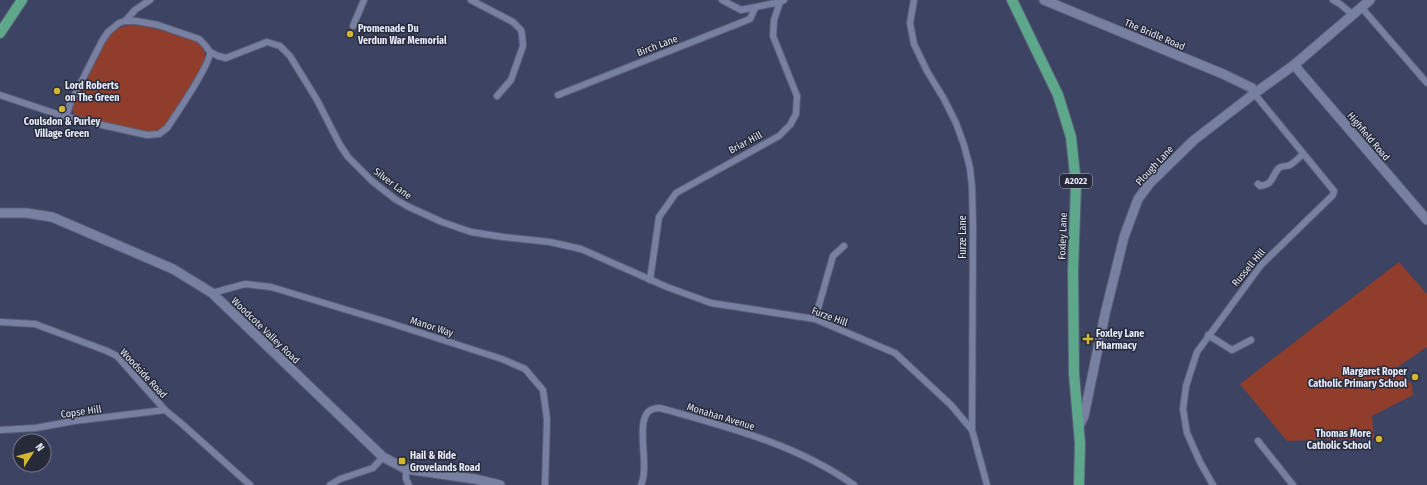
<svg xmlns="http://www.w3.org/2000/svg" width="1427" height="485" viewBox="0 0 1427 485" font-family="'Fira Sans Condensed',sans-serif">
  <style>
    .green { fill: #903e2b }
    .lines { fill: none; stroke-linecap: round; stroke-linejoin: round }
    .street-casing { stroke: #5a5f79; stroke-width: 8 }
    .secondary-casing { stroke: #5a5f79; stroke-width: 11 }
    .primary-casing { stroke: #5a5f79; stroke-width: 12 }
    .street { stroke: #7880a2; stroke-width: 6 }
    .secondary { stroke: #7880a2; stroke-width: 9 }
    .primary { stroke: #5da88b; stroke-width: 10 }
    .poi-dot { fill: #d5b534; stroke: #272b39; stroke-width: 1.5 }
    .labels { text-anchor: middle; stroke-width: 3; stroke-linejoin: round; paint-order: stroke }
    .shield { fill: #272b39; stroke: #acb1c2; stroke-width: 1 }
    .shield-label { font-size: 9px; font-weight: bold; fill: #e5eafc }
    .poi-label { font-size: 10px; font-weight: bold; fill: #e5eafc; stroke: #272b39; text-anchor: start }
    .street-label { font-size: 10px; fill: #e5eafc; stroke: #272b39 }
  </style>
  <rect width="100%" height="100%" fill="#3d4362"/>
  <g class="green">
    <path d="M131,25c15,1 65,11 72,23 4,7 1,14 -2,21l-34,54 -7,7 -10,2 -70,-14 -5,-2 -3,-7 35,-70c6,-9 14,-13 24,-14z"/>
    <polygon points="1399,262 1427,294 1427,347 1396,368 1412,385 1413,395 1372,416 1374,438 1287,441 1240,384"/>
  </g>
  <g class="lines">
    <defs>
      <g id="street">
        <polyline points="471,0 513,22 521,30 522,35 523,46 511,80 497,96"/>
        <polyline points="722,0 741,10 780,2 784,0"/>
        <polyline points="914,0 910,23 914,44 927,71 944,99 956,123 964,145 970,168 972,187 973,226 972,430 987,485"/>
        <polyline points="1333,0 1340,4 1353,15"/>
        <polyline points="1361,7 1427,83"/>
        <polyline points="125,21 135,10 150,0"/>
        <polyline points="353,26 364,0"/>
        <polyline points="210,52 218,56 226,58 267,42 280,46 290,56 298,69 317,100 340,145 348,157 372,181 395,199 407,206 442,222 471,232 503,237 550,242 581,249 667,287 711,303 815,319 895,353 951,405 972,430"/>
        <path d="M0,95l66,22 4,-13 32,-63 6,-9 11,-9 6,-2h11l22,4 41,14 6,6 5,7c1,12 -35,64 -43,76l-8,6 -12,1 -81,-18"/>
        <polyline points="558,95 750,19 755,8"/>
        <path d="M1258,184l2,2c14,-2 11,-9 18,-17 3,-4 8,-2 12,-4 5,-3 9,-7 13,-11"/>
        <polyline points="650,280 659,217 676,193 779,136 790,125 796,114 797,96 773,36 774,20 780,2"/>
        <polyline points="212,293 245,284 271,287 387,322 502,359 525,369 543,390 547,419 545,485"/>
        <polyline points="815,319 833,256 844,246"/>
        <polyline points="0,322 35,324 107,351 117,356 165,410 182,424 250,485"/>
        <polyline points="1208,335 1232,350 1251,340"/>
        <polyline points="0,430 36,428 74,421 165,410"/>
        <polyline points="1258,441 1293,485"/>
        <polyline points="406,469 406,479 409,485"/>
        <polyline points="330,485 340,479 373,468 383,457"/>
        <path d="M641,485c9,-19 -6,-62 8,-74 3,-2 7,-3 11,-3 67,19 136,36 194,77"/>
        <polyline points="1213,485 1200,462 1187,433 1183,409 1186,386 1197,352 1261,265 1333,195 1334,191 1257,97 1255,93"/>
      </g>
      <g id="secondary">
        <polyline points="1044,0 1223,74 1252,88 1255,93"/>
        <polyline points="1294,65 1427,220"/>
        <polyline points="0,213 26,213 52,217 173,269 212,293 383,457 406,469 475,479 500,485"/>
        <polyline points="1079,426 1084,416 1105,314 1124,237 1138,199 1150,183 1194,140 1255,93 1294,65 1370,0"/>
      </g>
      <g id="primary">
        <polyline points="1012,0 1058,95 1071,137 1076,184 1073,271 1074,374 1080,443 1079,485"/>
        <polyline points="0,33 22,0"/>
      </g>
    </defs>
    <use href="#street" class="street-casing"/>
    <use href="#secondary" class="secondary-casing"/>
    <use href="#primary" class="primary-casing"/>
    <use href="#street" class="street"/>
    <use href="#secondary" class="secondary"/>
    <use href="#primary" class="primary"/>
  </g>
  <g class="poi-dot">
    <circle cx="350" cy="34" r="4"/>
    <circle cx="57" cy="91" r="4"/>
    <circle cx="62" cy="109" r="4"/>
    <path d="M1086 333h4v4h4v4h-4v4h-4v-4h-4v-4h4z"/>
    <circle cx="1415" cy="377" r="4"/>
    <circle cx="1379" cy="439" r="4"/>
    <rect x="398" y="457" width="8" height="8" rx="2"/>
  </g>
  <g class="labels">
    <rect class="shield" x="1060" y="174" width="32" height="14" rx="3"/>
    <g class="shield-label">
      <text x="1076" y="184">A2022</text>
    </g>
    <g class="poi-label">
      <text x="358" y="32">Promenade Du<tspan x="358" dy="12">Verdun War Memorial</tspan></text>
      <text x="65" y="89">Lord Roberts<tspan x="65" dy="12">on The Green</tspan></text>
      <text x="62" y="125" text-anchor="middle">Coulsdon &amp; Purley<tspan x="62" dy="12">Village Green</tspan></text>
      <text x="1096" y="337">Foxley Lane<tspan x="1096" dy="12">Pharmacy</tspan></text>
      <text x="1407" y="375" text-anchor="end">Margaret Roper<tspan x="1407" dy="12">Catholic Primary School</tspan></text>
      <text x="1371" y="437" text-anchor="end">Thomas More<tspan x="1371" dy="12">Catholic School</tspan></text>
      <text x="410" y="459">Hail &amp; Ride<tspan x="410" dy="12">Grovelands Road</tspan></text>
    </g>
    <g class="street-label">
      <text transform="translate(1155 34) rotate(23)" y="4">The Bridle Road</text>
      <text transform="translate(657 45) rotate(-21)" y="4">Birch Lane</text>
      <text transform="translate(1369 136) rotate(50)" y="4">Highfield Road</text>
      <text transform="translate(745 142) rotate(-28)" y="4">Briar Hill</text>
      <text transform="translate(1154 165) rotate(-47)" y="4">Plough Lane</text>
      <text transform="translate(393 183) rotate(37)" y="4">Silver Lane</text>
      <text transform="translate(1062 236) rotate(-88)" y="4">Foxley Lane</text>
      <text transform="translate(962 237) rotate(-90)" y="4">Furze Lane</text>
      <text transform="translate(1248 267) rotate(-50)" y="4">Russell Hill</text>
      <text transform="translate(830 316) rotate(20)" y="4">Furze Hill</text>
      <text transform="translate(432 326) rotate(18)" y="4">Manor Way</text>
      <text transform="translate(266 330) rotate(44)" y="4">Woodcote Valley Road</text>
      <text transform="translate(144 373) rotate(47)" y="4">Woodside Road</text>
      <text transform="translate(81 411) rotate(-8)" y="4">Copse Hill</text>
      <text transform="translate(721 416) rotate(17)" y="4">Monahan Avenue</text>
    </g>
  </g>
  <g transform="translate(32 453) rotate(54)"><circle r="19" fill="#272b39" stroke="#737787"/>
  <path d="M0-3L7 15L0 10L-7 15Z" fill="#d5b534"/>
  <text y="-6" font-size="11" font-weight="bold" text-anchor="middle" fill="#e5eafc">N</text>
  </g>
</svg>
